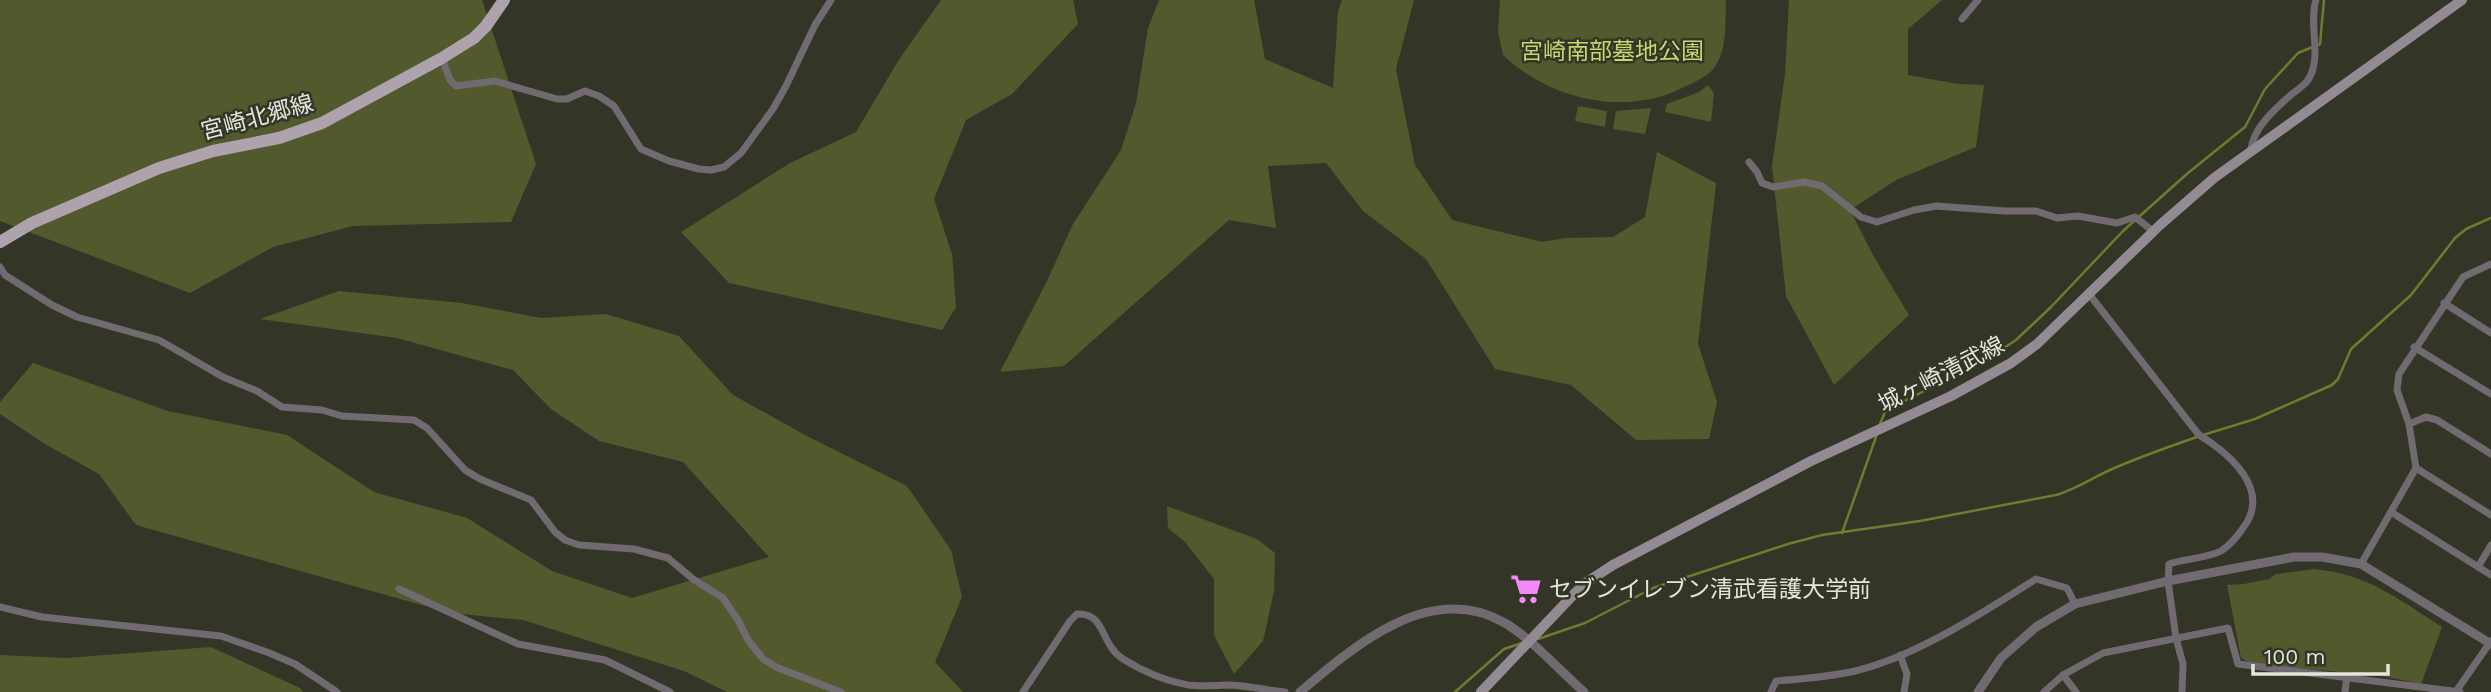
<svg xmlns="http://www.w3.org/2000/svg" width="2491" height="692" viewBox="0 0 2491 692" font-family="'Work Sans','Noto Sans JP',sans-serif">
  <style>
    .green { fill: #52592c }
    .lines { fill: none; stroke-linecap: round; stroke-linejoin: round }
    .stream { stroke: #707b2e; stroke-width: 2.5 }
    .minor { stroke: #716b71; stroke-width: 7 }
    .tertiary { stroke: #716b71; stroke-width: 9 }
    .secondary { stroke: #938a93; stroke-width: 10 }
    .primary { stroke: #aea2ad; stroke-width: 12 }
    .labels { text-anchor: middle; stroke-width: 5; stroke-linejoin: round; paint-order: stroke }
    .park-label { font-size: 23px; fill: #c6d76f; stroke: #333627 }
    .street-label { font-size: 23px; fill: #e4e6dc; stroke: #333627 }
    .poi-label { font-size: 23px; fill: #e4e6dc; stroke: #333627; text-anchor: start }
  </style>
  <rect width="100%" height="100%" fill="#333627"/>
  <g class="green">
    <polygon points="0,0 482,0 536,164 511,222 353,226 273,247 190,293 0,221"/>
    <polygon points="941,0 1073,0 1078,24 1012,94 966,120 934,199 952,254 956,307 942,330 729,283 681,232 790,163 856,132 898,61"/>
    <polygon points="1159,0 1254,0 1265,59 1333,88 1338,12 1342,0 1414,0 1396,69 1415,165 1452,220 1542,242 1565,238 1613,237 1645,217 1657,152 1716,183 1698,344 1717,402 1709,439 1636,440 1571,385 1495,369 1426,259 1363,211 1326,163 1268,166 1276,228 1229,220 1064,366 1000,372 1046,283 1073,224 1121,150 1136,103 1148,28"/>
    <path d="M1500,0h226c-1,22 2,49 -12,68 -7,9 -21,15 -32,20 -58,29 -133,11 -179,-33l-5,-23z"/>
    <polygon points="1789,0 1942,0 1908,29 1908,75 1958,84 1984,85 1976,147 1896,180 1850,210 1874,257 1909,315 1834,385 1786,296 1772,166 1785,74"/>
    <polygon points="1708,85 1714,93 1711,122 1665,112 1667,104 1699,92"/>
    <polygon points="1578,106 1607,111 1605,127 1575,121"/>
    <polygon points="1651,108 1645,134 1613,129 1616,111"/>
    <polygon points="339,291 462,303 541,318 606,314 679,336 733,395 807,436 907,486 951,550 962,597 935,662 963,692 727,692 684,671 523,620 450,613 136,525 99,474 45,444 0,414 0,402 33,363 168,411 287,435 374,492 467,518 552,571 632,598 769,557 683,462 599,441 551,409 513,370 397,338 260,319"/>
    <polygon points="1167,506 1257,539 1275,553 1274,591 1263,641 1234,674 1214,635 1214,579 1185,542 1168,528"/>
    <path d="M2314,569c54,5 84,30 128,58l-21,57 -38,-8 -131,-12 -11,-6 -14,-73 17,-1 25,-5 7,-5z"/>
    <polygon points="211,647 300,688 303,692 0,692 0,655 66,658"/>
  </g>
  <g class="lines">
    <g class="stream">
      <polyline points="1880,424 1885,412 1894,406 1985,361 2016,340 2051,307 2123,231 2188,173 2245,127 2265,89 2298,53 2320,44 2324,0"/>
      <polyline points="2203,435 2255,419 2332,385 2338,379 2351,349 2411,295 2455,238 2466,229 2491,218"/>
      <polyline points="1842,533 1877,434"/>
      <path d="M1538,639l47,-16 68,-35 135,-44 34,-9 98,-14 136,-26c20,-6 36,-17 54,-25 29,-13 58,-23 87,-33"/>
      <polyline points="1455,692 1504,649 1522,643"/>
    </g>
    <g class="minor">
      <polyline points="1962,19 1978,0"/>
      <polyline points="442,58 450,80 456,86 495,81 557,99 567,99 585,91 599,96 614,106 641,149 669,161 699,169 711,170 724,167 741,153 773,109 786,86 815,25 831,0"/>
      <path d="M2251,149c3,-22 24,-40 41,-55 5,-4 13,-9 16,-14 15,-23 0,-55 8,-80"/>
      <polyline points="1749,162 1757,172 1762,183 1773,187 1804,182 1822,186 1861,217 1877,222 1914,210 1936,206 2005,211 2036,211 2057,218 2078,216 2117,223 2135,217 2154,232"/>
      <polyline points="0,267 5,275 52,305 77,317 159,340 223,377 257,391 282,407 322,410 342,416 414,420 427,428 465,470 480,479 531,500 555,532 565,540 579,545 634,549 668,558 693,579 723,598 738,620 748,640 763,659 778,668 841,692"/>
      <path d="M2089,294l110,141c31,19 73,55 44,93 -6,9 -13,17 -22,23 -13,7 -37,8 -52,13l-1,17 8,57 7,26 -1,28"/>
      <polyline points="2444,303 2491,333"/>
      <polyline points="2414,347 2491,394"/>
      <polyline points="2409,424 2426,417 2437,420 2491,454"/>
      <polyline points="2416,468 2491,515"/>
      <polyline points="2391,512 2491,575"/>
      <polyline points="2361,564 2416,468 2409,424 2397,390 2399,374 2463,277 2491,264"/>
      <polyline points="2478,567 2491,545"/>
      <polyline points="399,589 518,644 605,660 670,692"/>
      <polyline points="0,607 42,617 221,636 267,652 295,664 337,692"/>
      <polyline points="1900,655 1907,674 1904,692"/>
      <polyline points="2063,675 2076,692"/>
      <polyline points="2457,690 2491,641"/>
      <path d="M1023,692l47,-71 7,-7c29,-2 23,31 46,45 19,12 43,22 65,26 14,2 29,0 43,0 18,1 36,5 54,7"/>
      <path d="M1771,692l5,-11c26,-2 53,-4 79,-10 60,-14 129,-59 181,-92l31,9 8,16"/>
      <polyline points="2044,692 2063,675 2103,653 2228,628 2238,664 2460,692"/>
      <polyline points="2345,692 2347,677"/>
    </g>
    <g class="tertiary">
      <path d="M1300,692c54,-46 129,-111 203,-70 26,14 57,49 81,70"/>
      <polyline points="1978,692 2001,658 2036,627 2075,604 2168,581 2294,557 2322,557 2361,564 2491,644"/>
    </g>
    <polyline class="secondary" points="1481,692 1575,593 1587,582 1613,565 1811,461 1951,396 2011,363 2037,344 2160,225 2214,178 2462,0"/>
    <polyline class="primary" points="0,242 32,223 159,168 213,151 279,138 322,123 442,58 474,38 486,26 504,0"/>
  </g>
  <defs>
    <symbol id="supermarket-bare" viewBox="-9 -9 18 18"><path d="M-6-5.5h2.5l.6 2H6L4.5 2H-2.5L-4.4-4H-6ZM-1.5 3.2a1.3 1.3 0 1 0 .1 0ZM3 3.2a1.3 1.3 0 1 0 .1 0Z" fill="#f18af4" stroke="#333627" stroke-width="2.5" paint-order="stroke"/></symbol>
  </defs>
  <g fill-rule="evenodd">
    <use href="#supermarket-bare" x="1504" y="567" width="44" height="44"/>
  </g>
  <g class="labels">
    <g class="park-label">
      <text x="1612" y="59">宮崎南部墓地公園</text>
    </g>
    <g class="street-label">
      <text transform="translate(257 117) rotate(-15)" y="8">宮崎北郷線</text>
      <text transform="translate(1941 374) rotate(-27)" y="8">城ヶ崎清武線</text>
    </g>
    <g class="poi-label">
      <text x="1549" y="597">セブンイレブン清武看護大学前</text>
    </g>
  </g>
  <path d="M2253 664v10h135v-10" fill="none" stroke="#e4e6dc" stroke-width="3.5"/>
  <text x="2264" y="664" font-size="21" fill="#e4e6dc" stroke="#333627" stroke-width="5" paint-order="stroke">100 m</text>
</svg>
